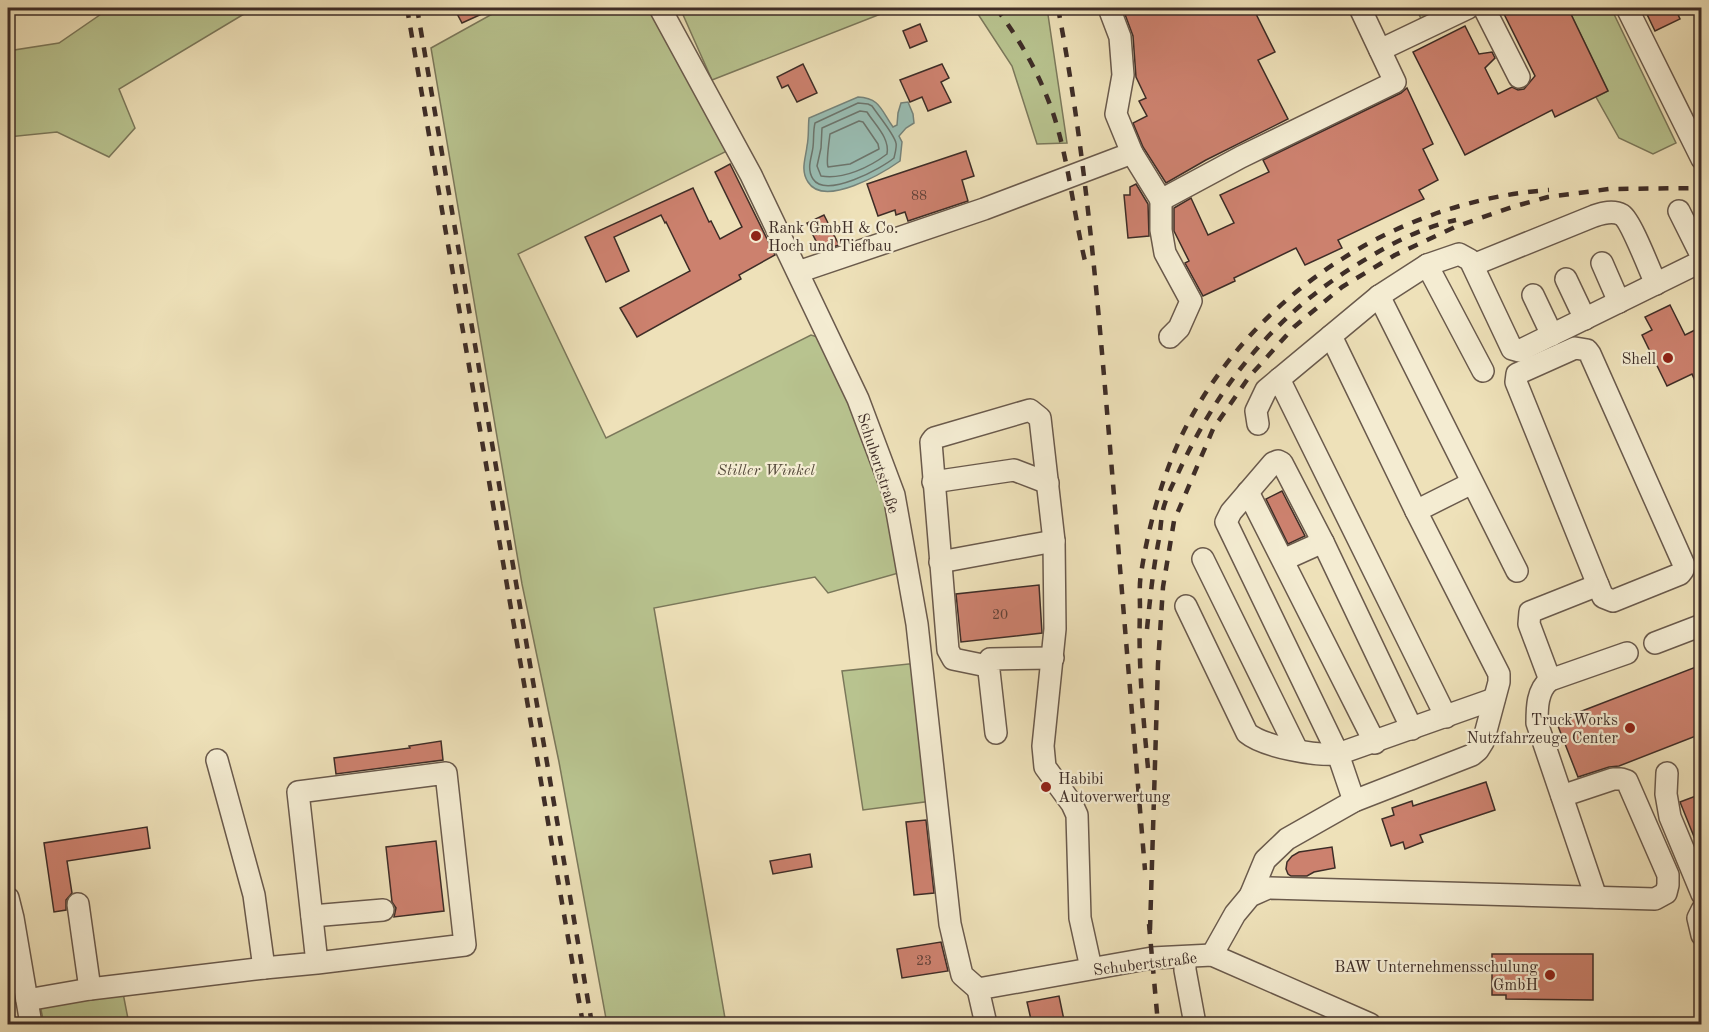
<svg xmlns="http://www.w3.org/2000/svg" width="1709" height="1032" viewBox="0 0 1709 1032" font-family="'Old Standard TT',serif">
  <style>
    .green { fill: #b8c38f; stroke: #7b785b; stroke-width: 1.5 }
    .water { fill: #99bdb3; stroke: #75837b; stroke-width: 1.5 }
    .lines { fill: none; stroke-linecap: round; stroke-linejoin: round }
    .shore { stroke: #6c756d; stroke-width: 1.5 }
    .building { fill: #cc816e; stroke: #3e2d27; stroke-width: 1.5 }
    .minor-casing { stroke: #6a5a4c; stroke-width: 24 }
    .minor { stroke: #f4ecd2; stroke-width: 21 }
    .rail { stroke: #3e2d27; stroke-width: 4.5; stroke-dasharray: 10 10; stroke-linecap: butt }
    .poi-dot { fill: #8f2418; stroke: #f4ecd2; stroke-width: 2 }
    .labels { text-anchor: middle; stroke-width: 4.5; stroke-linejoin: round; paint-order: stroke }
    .number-label { font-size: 14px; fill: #624239 }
    .poi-label { font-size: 16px; fill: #3e2d27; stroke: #f4ecd2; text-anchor: end }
    .street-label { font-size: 16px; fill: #3e2d27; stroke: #f4ecd2 }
    .park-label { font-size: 16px; font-style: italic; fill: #564b3c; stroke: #f4ecd2 }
  </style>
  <rect width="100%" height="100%" fill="#eee1b9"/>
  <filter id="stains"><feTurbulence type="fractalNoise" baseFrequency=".00333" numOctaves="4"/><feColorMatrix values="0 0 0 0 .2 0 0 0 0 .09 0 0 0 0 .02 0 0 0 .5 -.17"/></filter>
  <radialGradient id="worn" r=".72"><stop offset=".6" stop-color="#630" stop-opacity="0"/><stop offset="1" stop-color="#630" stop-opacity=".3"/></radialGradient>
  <g class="green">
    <polygon points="110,8 254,8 119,89 135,128 109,157 57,132 8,137 8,51 59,43"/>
    <polygon points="503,8 650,8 729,150 518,254 606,438 811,335 824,339 883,496 902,572 828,593 815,577 654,608 726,1024 607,1024 559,762 522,584 431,48"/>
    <polygon points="680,8 896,8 712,80"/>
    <polygon points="974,8 1047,8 1067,143 1037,144 1012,66"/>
    <polygon points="1416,8 1452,8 1423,23"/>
    <polygon points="1568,8 1611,8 1676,143 1653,154 1619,138 1596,97 1608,91"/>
    <polygon points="918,663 932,801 863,810 842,671"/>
    <polygon points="123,993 129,1024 44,1024 40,1005"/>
  </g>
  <path class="water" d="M858,97c22,1 23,13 35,30l4,-2 1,-12 3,-10 7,-1 5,12 1,9 -8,5 -7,8 3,6 -2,19c-17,12 -76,47 -92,21 -8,-12 -2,-25 -1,-36 2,-9 1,-19 2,-28z"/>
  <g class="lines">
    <g class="shore">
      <path d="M858,103l10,1 4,2c6,9 22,28 24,37 1,4 -1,10 -2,15 -12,10 -68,41 -81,21 -7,-11 -1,-22 0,-32 1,-8 0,-16 2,-24z"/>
      <path d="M860,111l7,1c8,13 23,26 20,42 -17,13 -44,26 -66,22l-4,-10 4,-18 1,-20z"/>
      <path d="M859,121l4,1 15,22 1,5 -29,15 -22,3c-2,-5 1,-25 2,-33z"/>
    </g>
  </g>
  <g class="building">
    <polygon points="454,8 495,8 462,23"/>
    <polygon points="1126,8 1253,8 1275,52 1258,60 1288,119 1206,160 1166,183 1143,147 1133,123 1147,116 1139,101 1146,98 1136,77 1133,36 1123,9"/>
    <polygon points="1501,8 1568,8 1608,91 1555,117 1552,110 1465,155 1413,52 1465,26 1479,54 1492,52 1495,58 1485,68 1498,94 1512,87 1518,90 1524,89 1535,76"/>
    <polygon points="1644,8 1675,8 1680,19 1655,31"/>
    <polygon points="920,24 927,41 910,48 903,31"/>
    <polygon points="803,64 817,93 797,102 788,85 782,88 777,77"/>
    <polygon points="942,64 949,78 941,82 951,102 928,111 922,97 910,102 900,80"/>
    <polygon points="1407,88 1433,144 1423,149 1438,180 1419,190 1424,199 1338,240 1342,248 1305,265 1296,248 1234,278 1235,281 1203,296 1185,263 1189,261 1174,231 1174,208 1191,198 1208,235 1234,223 1220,195 1269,172 1263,160 1401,93"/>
    <polygon points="966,151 974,176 962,180 968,201 908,221 905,212 896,215 895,210 878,216 867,184"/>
    <polygon points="730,164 775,255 739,275 741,279 637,337 620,308 690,271 666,222 665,223 661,215 614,237 629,271 606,282 585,237 693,188 709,222 711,221 720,239 742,227 715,172"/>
    <polygon points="1136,184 1148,204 1149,236 1128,238 1124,195 1130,195 1130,187"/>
    <polygon points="824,215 839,245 821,251 807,223"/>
    <polygon points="1670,305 1685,335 1701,327 1701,395 1692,374 1667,386 1642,335 1652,330 1645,317"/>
    <polygon points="1282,491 1305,536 1288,544 1266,499"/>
    <polygon points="1039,585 1042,633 961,642 956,594"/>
    <polygon points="1701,665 1701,734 1619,766 1609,767 1578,777 1556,721"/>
    <polygon points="441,741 443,760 336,774 334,758 410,748 409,746"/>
    <polygon points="1486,782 1495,810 1420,835 1423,842 1405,849 1403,842 1391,846 1382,819 1394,815 1392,808 1412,801 1413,806"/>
    <polygon points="1701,794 1701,854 1680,802"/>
    <polygon points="926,820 934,893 914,895 906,822"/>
    <polygon points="147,827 150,848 67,861 72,893 66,900 66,910 54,912 44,843"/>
    <polygon points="436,841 444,911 394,917 396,908 392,902 386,847"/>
    <polygon points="1332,847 1335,868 1314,872 1307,876 1291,876 1288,874 1286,869 1287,862 1292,856 1299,852"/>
    <polygon points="810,854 812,867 773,874 770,861"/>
    <polygon points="941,942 948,971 902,978 897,949"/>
    <polygon points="1492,954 1593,954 1593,1000 1506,999 1506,995 1492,995"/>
    <polygon points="1059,996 1064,1020 1032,1024 1027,1002"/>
  </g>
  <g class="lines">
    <defs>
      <g id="minor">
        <polyline points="660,8 751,175 858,399 894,495 917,624 950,924 962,975 978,989"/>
        <polyline points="1484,8 1519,77"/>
        <polyline points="1627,8 1702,159"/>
        <polyline points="1380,50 1468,8"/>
        <polyline points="1132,153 1161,200 1241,157 1395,82 1360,8"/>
        <polyline points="1161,200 1161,230 1165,253 1191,301 1179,328 1170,337"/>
        <polyline points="1602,263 1619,302"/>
        <polyline points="1427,265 1483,371"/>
        <path d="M1473,265l121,-49c9,-3 19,-6 28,-1 9,6 28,56 34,69"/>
        <polyline points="798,272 984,209 1132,153 1116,114 1123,75 1120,37 1109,8"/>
        <polyline points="1566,279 1585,319"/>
        <polyline points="1533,295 1552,335"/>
        <polyline points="1379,296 1517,571"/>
        <polygon points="1575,348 1587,350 1590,354 1684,565 1683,570 1680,574 1613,601 1603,597 1598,585 1516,382 1517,374"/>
        <polyline points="1279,379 1446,717"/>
        <polyline points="1258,424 1256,411 1266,390 1379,296 1427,265 1459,254 1470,260 1512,349 1519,351 1698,263 1701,260 1701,255 1679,211"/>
        <polyline points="933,482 1014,470 1048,483"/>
        <polyline points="1248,492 1375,743"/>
        <polyline points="1416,511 1472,483"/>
        <polyline points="1203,559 1297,750"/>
        <polyline points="1283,560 1323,542"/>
        <polyline points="940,562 1054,541"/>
        <path d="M1186,606l61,127c17,14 69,23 91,21l156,-55"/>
        <polyline points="1655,643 1702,625"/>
        <polyline points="987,666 953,659 948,650 931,442 934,438 1030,410 1040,418 1054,541 1055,629 1043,746 1045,767 1072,804 1077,815 1080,918 1091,968"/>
        <polyline points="1550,680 1529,624 1530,612 1598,585"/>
        <polyline points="996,733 988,662 990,659 1053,658"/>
        <polyline points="1667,773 1666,794 1670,817 1702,894"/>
        <polyline points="1354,801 1338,754 1226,522 1231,512 1273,463 1278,461 1282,463 1323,542 1412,729"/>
        <polyline points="1250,896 1265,860 1287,839 1354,801 1472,755 1478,750 1483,742 1499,682 1499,674 1416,511 1331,336"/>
        <path d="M1596,897l-59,-174c0,-15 0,-33 13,-43l77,-27"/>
        <polyline points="8,898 13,918 31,1024"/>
        <polyline points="1702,910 1698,918 1702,935"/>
        <polyline points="312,916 383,910"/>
        <polyline points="1212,955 1235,914 1250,896 1268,888 1655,899 1666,893 1668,885 1668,875 1627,781 1621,779 1613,779 1562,796"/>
        <polyline points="1185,957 1185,970 1195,1024"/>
        <polyline points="264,968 317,963 298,792 446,773 465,945 317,963"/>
        <polyline points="90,989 264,968 254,895 217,760"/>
        <polyline points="27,1000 90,989 78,904"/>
        <polyline points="986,1024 978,989 1152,958 1212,955 1370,1024"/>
      </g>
    </defs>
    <use href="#minor" class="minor-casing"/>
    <use href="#minor" class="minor"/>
    <g class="rail">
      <polyline points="407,8 583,1024"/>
      <polyline points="417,8 592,1024"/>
      <path d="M996,8c25,33 45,69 58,108 16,50 20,103 33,153"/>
      <path d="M1058,8c27,141 39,284 51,427 12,145 24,290 36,435"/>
      <path d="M1147,629c3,-30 6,-60 12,-90 2,-12 2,-25 6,-36 4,-12 10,-23 15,-34 42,-90 101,-161 188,-211 28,-17 56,-31 88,-38"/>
      <path d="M1148,768c-5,-53 -10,-105 -8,-158 0,-12 -1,-25 1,-36 7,-46 20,-93 39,-135 67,-141 214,-238 369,-249"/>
      <polyline points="1149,924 1158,1024"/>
      <polyline points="1150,930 1158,664 1163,587 1174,521 1213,429 1249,377 1294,327 1342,287 1395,255 1455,227 1512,207 1548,197 1609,189 1702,188"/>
    </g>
  </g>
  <g class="poi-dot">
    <circle cx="756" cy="236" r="6"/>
    <circle cx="1668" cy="358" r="6"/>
    <circle cx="1630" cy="728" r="6"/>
    <circle cx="1046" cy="787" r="6"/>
    <circle cx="1550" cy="975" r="6"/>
  </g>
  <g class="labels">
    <g class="number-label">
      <text x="919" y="200">88</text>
      <text x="1000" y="619">20</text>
      <text x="924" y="965">23</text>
    </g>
    <g class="poi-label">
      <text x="768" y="233" text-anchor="start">Rank GmbH &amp; Co.<tspan x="768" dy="18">Hoch und Tiefbau</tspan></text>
      <text x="1656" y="364">Shell</text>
      <text x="1618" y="725">TruckWorks<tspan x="1618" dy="18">Nutzfahrzeuge Center</tspan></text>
      <text x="1058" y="784" text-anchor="start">Habibi<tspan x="1058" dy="18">Autoverwertung</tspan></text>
      <text x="1538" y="972">BAW Unternehmensschulung<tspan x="1538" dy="18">GmbH</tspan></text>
    </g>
    <g class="street-label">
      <text transform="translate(879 463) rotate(72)" y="6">Schubertstraße</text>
      <text transform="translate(1145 963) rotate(-7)" y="6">Schubertstraße</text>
    </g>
    <g class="park-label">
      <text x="766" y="475">Stiller Winkel</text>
    </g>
  </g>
  <rect width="1709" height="1032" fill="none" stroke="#eee1b9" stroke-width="30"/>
  <rect x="9" y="9" width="1691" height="1014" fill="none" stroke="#3e2d27" stroke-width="3"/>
  <rect x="15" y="15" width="1679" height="1002" fill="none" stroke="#3e2d27" stroke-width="1.5"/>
  <rect width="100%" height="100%" filter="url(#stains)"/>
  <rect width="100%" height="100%" fill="url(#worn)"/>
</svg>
